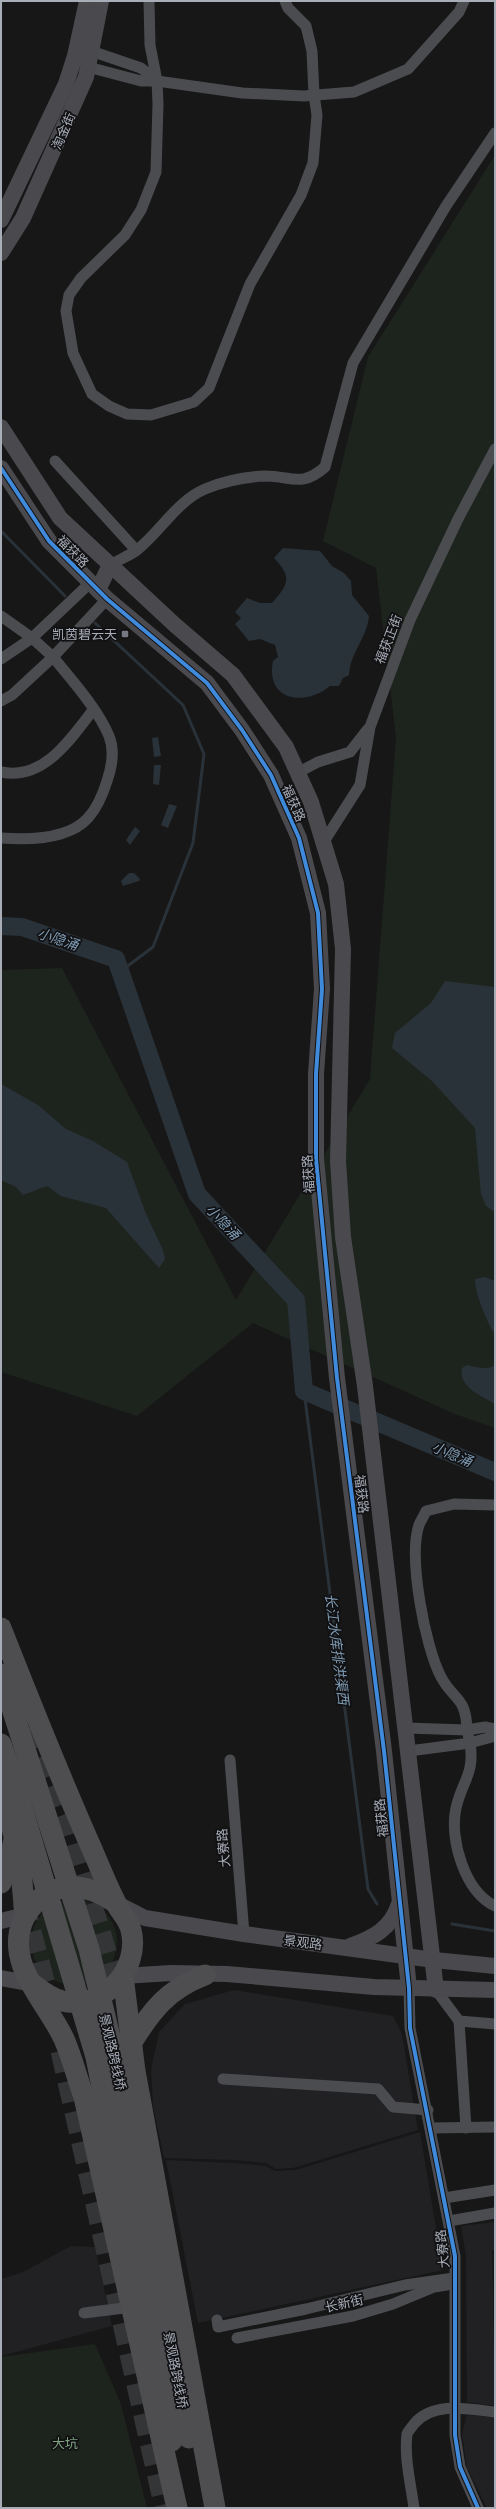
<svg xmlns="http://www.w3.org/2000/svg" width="496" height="2509" viewBox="0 0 496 2509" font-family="'Source Sans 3','Noto Sans SC',sans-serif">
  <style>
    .built { fill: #212123 }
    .green { fill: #1d241e }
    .water { fill: #2a3239 }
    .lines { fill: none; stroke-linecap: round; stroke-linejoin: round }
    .stream { stroke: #2a3239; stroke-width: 3 }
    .river { stroke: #2a3239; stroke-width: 18 }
    .highway-tunnel { stroke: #343537; stroke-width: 21; stroke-dasharray: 21 10; stroke-linecap: butt }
    .street { stroke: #4b4c50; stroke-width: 11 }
    .secondary { stroke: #4a4a4e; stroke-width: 16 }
    .highway { stroke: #4e4e51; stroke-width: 21 }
    .highway-bridge { stroke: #4e4e51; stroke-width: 21 }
    .cycleway-casing { stroke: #111113; stroke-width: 6 }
    .cycleway { stroke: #408adc; stroke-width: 4 }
    .poi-dot { fill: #757880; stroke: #111113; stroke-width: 1.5 }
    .labels { text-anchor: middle; stroke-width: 3.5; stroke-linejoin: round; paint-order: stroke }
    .street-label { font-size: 13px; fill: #a8adb8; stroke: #111113 }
    .poi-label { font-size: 13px; fill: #a8adb8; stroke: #111113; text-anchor: end }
    .park-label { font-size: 13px; fill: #7fa381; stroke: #111113 }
    .water-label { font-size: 14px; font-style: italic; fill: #7f9bb3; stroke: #111113 }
  </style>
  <rect width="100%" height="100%" fill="#171717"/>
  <g class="built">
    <polygon points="234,1990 393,2016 402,2034 418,2130 293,2168 276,2169 266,2163 234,2160 164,2158 153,2106 151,2070 159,2032 185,2004"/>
    <polygon points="420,2132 443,2270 198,2323 166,2160 235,2163 266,2166 275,2171 296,2170"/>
    <polygon points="495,2222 495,2250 492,2250 495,2406 467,2402 466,2256 461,2226"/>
    <polygon points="71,2246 95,2247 112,2326 1,2356 1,2279 23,2272"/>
    <polygon points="467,2415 495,2417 495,2508 487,2508 467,2468 462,2434"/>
  </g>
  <g class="green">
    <polygon points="495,155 495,1428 455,1414 253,1323 137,1416 1,1372 1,970 62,968 236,1300 370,1079 396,738 376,568 323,541 368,357"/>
    <circle cx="74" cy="1942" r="43"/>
    <polygon points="95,2344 121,2404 147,2508 1,2508 1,2357"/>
  </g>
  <g class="water">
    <path d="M283,548l37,3 12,15 12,7 7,8 1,14 17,21c-2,22 -19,37 -20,59l-6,3 -4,8h-9c-25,21 -65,15 -57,-25l5,-4 -3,-12 -15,-6 -11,2 -14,-17 6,-6 -6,-6 12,-14 13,5h12c17,-19 20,-26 2,-45z"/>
    <polygon points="158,737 161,756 154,757 152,738"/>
    <polygon points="154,765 161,765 159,785 153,784"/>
    <polygon points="169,804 177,806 168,828 161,825"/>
    <polygon points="135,827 140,831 130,845 126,840"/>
    <polygon points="129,873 134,873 140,879 139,881 123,886 121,881"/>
    <polygon points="445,981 495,987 495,1212 486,1206 481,1194 475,1128 432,1081 392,1048 395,1033 431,1003"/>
    <polygon points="1,1084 38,1105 66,1129 93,1141 127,1162 146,1214 163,1250 165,1259 159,1268 106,1208 61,1196 47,1186 23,1195 16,1187 1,1180"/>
    <path d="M485,1277l10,4v54c-8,-13 -20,-41 -20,-56z"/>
    <path d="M467,1365c8,2 21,6 28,0v39c-13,-8 -37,-17 -33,-36z"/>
  </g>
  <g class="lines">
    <g class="stream">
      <polyline points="1,531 65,596"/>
      <polyline points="95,623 183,705 204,754 193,843 153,947 121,971"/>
      <polyline points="304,1391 368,1889 377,1904"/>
      <polyline points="452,1924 495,1931"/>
    </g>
    <polyline class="river" points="1,926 22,927 116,959 197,1194 296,1300 304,1391 495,1472"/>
    <g class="highway-tunnel">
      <polyline points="30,1728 65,1818 120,1997"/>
      <polyline points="23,1902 51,2007"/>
      <polyline points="61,2051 165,2508"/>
    </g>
    <g class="street">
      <polyline points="149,1 150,45 157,81 158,104 156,172 141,210 125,235 81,278 69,295 66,311 73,353 92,394 109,406 127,414 151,415 194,402 209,388 250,284 301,195 313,163 317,115 314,95 312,51 306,26 288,8 285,1"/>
      <polyline points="88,67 141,81 157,81 141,68 91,51"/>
      <polyline points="157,81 242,93 304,96 354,92 408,69 459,12 464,1"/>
      <polyline points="55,461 136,550"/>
      <path d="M110,565c8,-5 19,-9 27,-15 23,-18 40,-49 68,-61 19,-8 39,-12 60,-13 27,0 36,12 60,-9l28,-104 93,-157 49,-73"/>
      <polyline points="1,616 32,638 90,583"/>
      <polyline points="1,659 32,638 53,657 12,695 1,701"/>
      <path d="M1,772c42,9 69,-32 92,-62"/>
      <polyline points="299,772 318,762 350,752 368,729"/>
      <path d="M1,838c27,2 67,2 87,-20 9,-10 15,-24 19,-37 5,-15 8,-30 2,-45 -11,-27 -38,-57 -56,-79l54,-58"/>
      <polyline points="323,843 360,785 370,727 410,620 458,519 495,449"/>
      <path d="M495,1505l-41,-1 -28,7c-2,5 -5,9 -7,14 -11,32 6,122 22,152 13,24 25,19 26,53l18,-3 10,2"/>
      <polyline points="406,1728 467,1730 470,1743 409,1751"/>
      <path d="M495,1736l-25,7c5,31 -8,38 -14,65 -7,31 9,84 39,98"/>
      <polyline points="230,1760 244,1934"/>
      <polyline points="409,1988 410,2028 455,2256 455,2435 460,2467 478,2508"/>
      <polyline points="436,1990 459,2021 495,2024"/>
      <polyline points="459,2021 466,2128"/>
      <polyline points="223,2079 378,2089 393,2107 428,2110"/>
      <polyline points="431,2128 495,2127"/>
      <polyline points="444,2198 495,2190"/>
      <polyline points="449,2221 495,2213"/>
      <polyline points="84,2313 132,2307"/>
      <polyline points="217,2320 218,2327 306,2309 405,2285 454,2278"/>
      <polyline points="237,2338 353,2316 393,2304 434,2287 447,2285"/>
      <path d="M414,2508c-3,-23 -10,-50 -7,-74 1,-3 5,-7 7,-10 19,-23 55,-15 81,-12"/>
    </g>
    <g class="secondary">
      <polyline points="1,220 66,84 75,56 87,1"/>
      <polyline points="1,253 23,218 86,77 101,1"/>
      <polyline points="1,427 60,518 175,625 233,675 286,747 311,802 336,884 343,949 338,1161 343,1237 365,1386 436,1990"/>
      <polyline points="1,468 49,541 107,599 207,683 242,730 271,775 299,838 318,913 322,989 316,1074 316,1159 337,1378 384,1751 409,1988"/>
      <polyline points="98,590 110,565"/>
      <polyline points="116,1903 145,1918 244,1934 434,1960 495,1966"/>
      <polyline points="1,1921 25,1915"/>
      <path d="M350,1946c23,-8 41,-17 49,-42"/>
      <polyline points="123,1976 171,1973 227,1974 374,1987 495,1990"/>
      <polyline points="1,1978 33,1984"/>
    </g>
    <g class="highway">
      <path d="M1,1628c28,71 56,142 87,212 9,20 17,41 27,61 4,10 13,17 16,29 10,39 -28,81 -69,71 -11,-3 -19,-9 -28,-16"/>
      <polyline points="1,1785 20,1860 25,1915"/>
      <polyline points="1,1883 11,1859 13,1843"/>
      <path d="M116,1903c-20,-14 -43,-22 -66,-11 -12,6 -23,18 -28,31 -16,43 25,79 42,116 8,18 13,39 20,58l93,411"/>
      <polyline points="123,1976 135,2071 215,2508"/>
      <path d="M132,2042c20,-32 36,-53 73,-67"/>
    </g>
    <g class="highway-bridge">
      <polyline points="1,1674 89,1949 121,2083 189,2438"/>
      <polyline points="1,1744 13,1777 96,2057 172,2441"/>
    </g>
    <defs>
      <polyline id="cycleway" points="1,468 49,541 107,599 207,683 242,730 271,775 299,838 318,913 322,989 316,1074 316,1159 337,1378 384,1751 409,1988 410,2028 455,2256 455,2435 460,2467 478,2508"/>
    </defs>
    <use href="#cycleway" class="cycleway-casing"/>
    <use href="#cycleway" class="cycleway"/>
  </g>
  <rect class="poi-dot" x="121" y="630" width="8" height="8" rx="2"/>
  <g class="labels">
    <g class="street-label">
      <text transform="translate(63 131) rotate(-66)" y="5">淘金街</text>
      <text transform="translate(73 551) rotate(46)" y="5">福获路</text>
      <text transform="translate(388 639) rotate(-69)" y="5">福获正街</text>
      <text transform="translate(294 803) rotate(66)" y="5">福获路</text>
      <text transform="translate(308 1174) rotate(-94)" y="5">福获路</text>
      <text transform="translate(362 1494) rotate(83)" y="5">福获路</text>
      <text transform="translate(381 1818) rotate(-96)" y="5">福获路</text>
      <text transform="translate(223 1848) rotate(-95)" y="5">大寮路</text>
      <text transform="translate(303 1942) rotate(7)" y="5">景观路</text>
      <text transform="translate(113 2052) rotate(77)" y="5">景观路跨线桥</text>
      <text transform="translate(442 2249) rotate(-96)" y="5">大寮路</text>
      <text transform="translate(344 2303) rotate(-13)" y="5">长新街</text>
      <text transform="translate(176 2370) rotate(79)" y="5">景观路跨线桥</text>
    </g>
    <g class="poi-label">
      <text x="117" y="639">凯茵碧云天</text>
    </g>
    <g class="park-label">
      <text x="65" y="2448">大坑</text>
    </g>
    <g class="water-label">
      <text transform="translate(58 939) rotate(18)" y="5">小隐涌</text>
      <text transform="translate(223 1222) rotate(47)" y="5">小隐涌</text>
      <text transform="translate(452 1454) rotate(23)" y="5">小隐涌</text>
      <text transform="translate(337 1649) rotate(83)" y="5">长江水库排洪渠西</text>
    </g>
  </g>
  <rect width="496" height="2509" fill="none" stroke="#a8adb8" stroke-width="4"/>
</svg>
